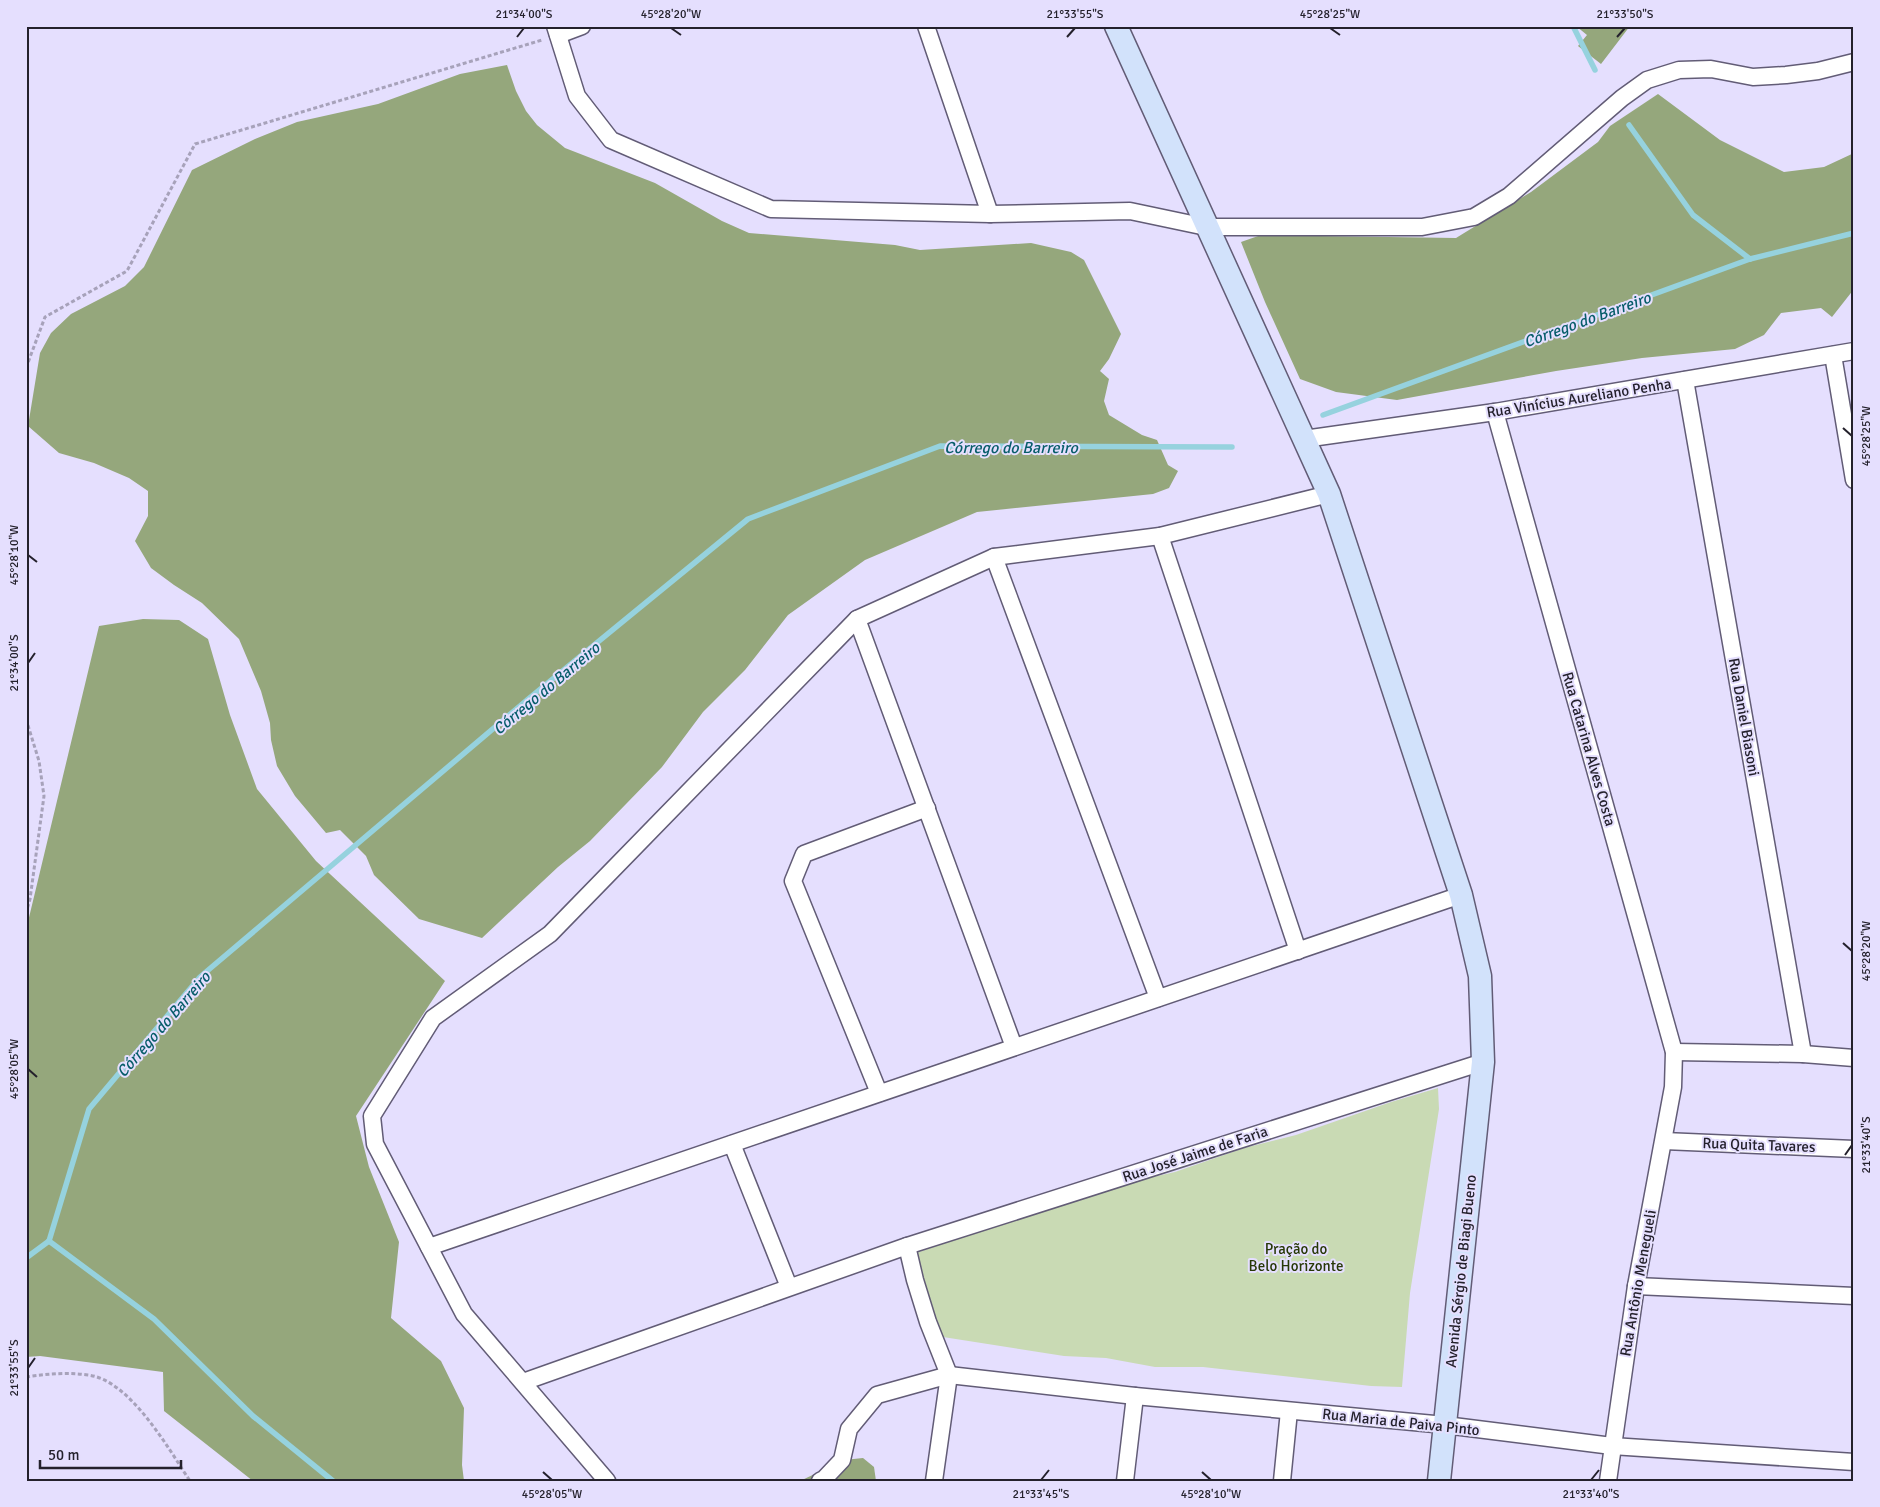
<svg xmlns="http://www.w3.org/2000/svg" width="1880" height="1507" viewBox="0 0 1880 1507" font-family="Signika,sans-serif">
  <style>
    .green { fill: #c9dab4 }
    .forest { fill: #95a77c }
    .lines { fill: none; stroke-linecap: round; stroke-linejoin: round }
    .stream { stroke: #96d2de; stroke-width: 5.5 }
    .street-casing { stroke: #625c76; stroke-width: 19 }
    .secondary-casing { stroke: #625c76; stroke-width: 25 }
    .path { stroke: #a7a2ba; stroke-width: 3; stroke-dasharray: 4 2.5; stroke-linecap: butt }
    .street { stroke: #fff; stroke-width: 16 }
    .secondary { stroke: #d2e2fb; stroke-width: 22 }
    .ticks { fill: none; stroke: #24212c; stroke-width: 2 }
    .labels { text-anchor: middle; stroke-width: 4; stroke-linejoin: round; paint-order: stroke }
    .street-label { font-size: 15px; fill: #24212c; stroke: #e5dffe }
    .park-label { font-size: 15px; fill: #273806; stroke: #e5dffe }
    .water-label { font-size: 16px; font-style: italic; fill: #075d6a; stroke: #e5dffe }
    .neatline { fill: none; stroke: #24212c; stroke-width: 2 }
    .ticks-label { font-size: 12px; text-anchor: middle; fill: #24212c }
  </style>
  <rect width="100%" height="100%" fill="#e5dffe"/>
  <polygon class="green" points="1438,1088 1439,1109 1410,1293 1402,1387 1371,1386 1203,1367 1155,1367 1106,1358 1064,1356 943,1337 931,1309 916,1253 1024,1216 1081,1200 1122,1184 1175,1172 1244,1148 1296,1135 1391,1102"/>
  <g class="forest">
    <polygon points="1576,26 1630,26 1601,64 1578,46 1587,35"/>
    <polygon points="507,65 516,91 526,111 537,125 565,148 655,183 722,221 749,233 895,245 920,250 1031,243 1071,252 1084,260 1121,334 1109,359 1100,371 1109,379 1104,401 1109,415 1142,435 1157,440 1168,465 1178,471 1169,488 1153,494 977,512 865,560 788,615 745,670 703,712 662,767 590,841 558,867 482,938 419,919 374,875 366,856 340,830 326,833 295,796 277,766 271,740 270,723 261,691 239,639 202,603 174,585 151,568 135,541 148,516 148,491 129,478 94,463 59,453 28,426 40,353 51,333 71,314 125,286 144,267 192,170 255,139 297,122 378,104 460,74"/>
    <polygon points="1658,94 1720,140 1784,172 1824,167 1854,153 1854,289 1832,317 1821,308 1781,313 1764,335 1735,349 1642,358 1556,371 1397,400 1336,392 1300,379 1265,302 1241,242 1261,235 1456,238 1531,192 1598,142 1610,126"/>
    <polygon points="143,619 179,620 208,639 230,715 257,789 316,861 445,981 356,1116 369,1167 399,1242 391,1318 441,1361 464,1408 462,1465 464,1481 253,1481 164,1411 163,1372 40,1356 26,1357 26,930 99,626"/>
    <polygon points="863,1458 874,1467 876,1481 800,1481 844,1460"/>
  </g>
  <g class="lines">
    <g class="stream">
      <polyline points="1573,26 1595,70"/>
      <polyline points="1629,125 1693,215 1750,259"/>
      <polyline points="1323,415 1750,259 1854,233"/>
      <polyline points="49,1241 89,1109 200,977 527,700 748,519 940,446 1232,447"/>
      <polyline points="49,1241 154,1319 253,1416 333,1481"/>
      <polyline points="26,1258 49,1241"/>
    </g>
    <defs>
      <g id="street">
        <polyline points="555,26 577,96 611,140 771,209 990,214 1130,211 1206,227 1422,227 1474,217 1509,196 1622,98 1647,80 1679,70 1711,69 1753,77 1786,75 1818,71 1854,62"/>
        <polyline points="926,26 990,214"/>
        <polyline points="558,35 582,26"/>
        <polyline points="1833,355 1854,480"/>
        <polyline points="1685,380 1803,1054"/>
        <polyline points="1495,412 1674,1052 1673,1087 1636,1286 1608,1481"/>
        <polyline points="1304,439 1495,412 1854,351"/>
        <polyline points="1160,536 1298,951"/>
        <polyline points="994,557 1158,998"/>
        <polyline points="857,619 1014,1047"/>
        <polyline points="1674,1052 1803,1054 1854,1058"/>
        <polyline points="879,1093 793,881 804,854 927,808"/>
        <polyline points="1664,1141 1854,1149"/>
        <polyline points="732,1144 789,1287"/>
        <polyline points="907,1246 915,1280 928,1322 949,1375 934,1481"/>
        <polyline points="429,1247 1461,895"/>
        <polyline points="1636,1286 1854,1296"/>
        <polyline points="523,1382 907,1246 1483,1062"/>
        <polyline points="607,1481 464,1314 375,1144 372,1116 433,1018 550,934 857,619 994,557 1160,536 1329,494"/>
        <polyline points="820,1481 824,1479 842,1460 849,1429 877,1395 949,1375 1135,1396 1445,1425 1612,1446 1854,1462"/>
        <polyline points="1125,1481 1135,1396"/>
        <polyline points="1282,1481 1289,1411"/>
      </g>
      <polyline id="secondary" points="1116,26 1329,494 1461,895 1480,976 1483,1062 1439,1481"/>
    </defs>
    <use href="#street" class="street-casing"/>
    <use href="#secondary" class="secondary-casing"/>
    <g class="path">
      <polyline points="26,368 45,317 127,271 195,144 542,40"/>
      <polyline points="26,719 39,761 44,796 30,899 26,913"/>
      <path d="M26,1377c21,-3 41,-5 62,-2 42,5 80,73 102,106"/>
    </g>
    <use href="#street" class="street"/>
    <use href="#secondary" class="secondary"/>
  </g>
  <path class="ticks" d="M671,28l10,7M1330,28l10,7M517,37l7,-9M1067,37l8,-9M1617,37l8,-9M1843,428l9,8M28,555l9,7M28,663l7,-10M1843,943l9,8M28,1069l9,8M1845,1155l7,-10M28,1368l7,-10M543,1472l9,8M1202,1472l9,8M1041,1480l8,-10M1591,1480l8,-10"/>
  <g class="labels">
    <g class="street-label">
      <text transform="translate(1579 398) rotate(-9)" y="5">Rua Vinícius Aureliano Penha</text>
      <text transform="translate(1744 717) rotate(80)" y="5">Rua Daniel Biasoni</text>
      <text transform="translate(1589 749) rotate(74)" y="5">Rua Catarina Alves Costa</text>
      <text transform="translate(1759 1145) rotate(2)" y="5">Rua Quita Tavares</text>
      <text transform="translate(1195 1154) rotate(-18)" y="5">Rua José Jaime de Faria</text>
      <text transform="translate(1461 1271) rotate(-84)" y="5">Avenida Sérgio de Biagi Bueno</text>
      <text transform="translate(1638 1283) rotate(-80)" y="5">Rua Antônio Menegueli</text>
      <text transform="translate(1401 1422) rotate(6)" y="5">Rua Maria de Paiva Pinto</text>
    </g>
    <g class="park-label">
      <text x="1296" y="1254">Pração do<tspan x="1296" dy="17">Belo Horizonte</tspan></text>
    </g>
    <g class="water-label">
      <text transform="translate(1587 319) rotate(-20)" y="6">Córrego do Barreiro</text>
      <text x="1011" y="453">Córrego do Barreiro</text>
      <text transform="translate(546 688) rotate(-40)" y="6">Córrego do Barreiro</text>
      <text transform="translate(163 1024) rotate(-49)" y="6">Córrego do Barreiro</text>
    </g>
  </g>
  <rect width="1880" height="1507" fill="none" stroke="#e5dffe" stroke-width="55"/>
  <path d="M40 1460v8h141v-8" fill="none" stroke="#24212c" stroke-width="2.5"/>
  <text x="48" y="1460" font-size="15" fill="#24212c" stroke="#e5dffe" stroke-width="4" paint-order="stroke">50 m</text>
  <rect x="28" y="28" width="1824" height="1452" class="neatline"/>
  <g class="ticks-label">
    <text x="524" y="18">21°34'00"S</text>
    <text x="671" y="18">45°28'20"W</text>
    <text x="1075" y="18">21°33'55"S</text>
    <text x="1330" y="18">45°28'25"W</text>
    <text x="1625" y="18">21°33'50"S</text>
    <text transform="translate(1866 436) rotate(-90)" y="4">45°28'25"W</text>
    <text transform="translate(14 555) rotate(-90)" y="4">45°28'10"W</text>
    <text transform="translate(14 663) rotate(-90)" y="4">21°34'00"S</text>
    <text transform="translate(1866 951) rotate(-90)" y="4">45°28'20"W</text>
    <text transform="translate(14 1069) rotate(-90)" y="4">45°28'05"W</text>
    <text transform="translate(1866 1145) rotate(-90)" y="4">21°33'40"S</text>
    <text transform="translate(14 1368) rotate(-90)" y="4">21°33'55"S</text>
    <text x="552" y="1498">45°28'05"W</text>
    <text x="1041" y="1498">21°33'45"S</text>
    <text x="1211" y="1498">45°28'10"W</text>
    <text x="1591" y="1498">21°33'40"S</text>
  </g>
</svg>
